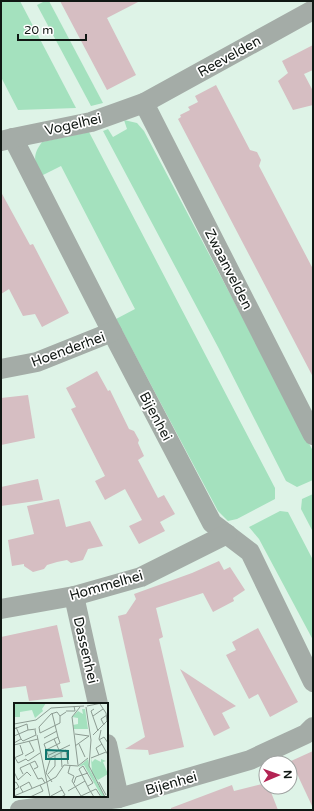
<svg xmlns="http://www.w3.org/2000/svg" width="314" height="811" viewBox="0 0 314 811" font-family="'Varela Round',sans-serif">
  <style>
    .green { fill: #a4e1be }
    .building { fill: #d6bec2 }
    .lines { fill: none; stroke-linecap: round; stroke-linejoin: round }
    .minor { stroke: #a4aca7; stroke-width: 20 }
    .labels { text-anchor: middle; stroke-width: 3.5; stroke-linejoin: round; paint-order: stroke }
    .street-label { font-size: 14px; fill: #101713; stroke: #fff }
    .inset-road { fill: none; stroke: #8c9b92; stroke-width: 1 }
    .view { fill: #0f766e; fill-opacity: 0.15; stroke: #0f766e; stroke-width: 2 }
    .inset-edge { fill: none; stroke: #101713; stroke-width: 2 }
  </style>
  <rect width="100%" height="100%" fill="#def3e7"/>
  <g class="green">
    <polygon points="1,1 20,1 76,108 18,110 1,77"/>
    <polygon points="45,1 49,1 103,103 91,106 37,5"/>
    <polygon points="124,120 137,123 144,131 313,451 313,480 297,487 286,481 218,347 103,131 108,129 113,137 127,129"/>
    <path d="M89,132l186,356v11l-38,20 -9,2 -10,-10 -102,-192 19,-10 -74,-143 -20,10c-7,-15 -9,-20 1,-34z"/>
    <polygon points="313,494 313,532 301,509 302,499"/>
    <polygon points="280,511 288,512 313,560 313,640 259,539 249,527"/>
  </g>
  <g class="building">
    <polygon points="60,1 140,1 107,18 136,75 107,90"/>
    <polygon points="313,45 313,70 304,74 313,91 313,105 293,110 278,81 288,73 282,61"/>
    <polygon points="216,85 250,150 257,152 261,160 259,166 313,269 313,377 178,119 181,117 180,115 190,110 188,107 198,102 195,96"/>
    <polygon points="1,192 30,245 33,244 69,313 42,327 35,314 23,316 9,289 1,294"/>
    <polygon points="97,371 108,391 110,390 129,429 134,431 139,440 138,443 144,456 138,460 158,498 164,495 175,514 160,522 165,531 139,544 129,526 142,520 125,489 105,500 95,481 105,476 71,409 76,407 66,388"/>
    <polygon points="28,395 35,438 1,445 1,398"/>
    <polygon points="38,479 43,500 1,506 1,487"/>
    <polygon points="59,499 66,527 90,521 103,546 88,549 83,560 71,563 67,560 57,562 47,565 44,569 33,572 24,566 24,564 12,566 8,540 34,534 27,506"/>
    <polygon points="219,561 224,570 230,567 245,590 233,598 234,601 213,612 203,593 156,608 163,637 159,639 184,747 149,755 148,750 125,749 145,737 118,616 126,614 136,599 134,594 192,573"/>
    <polygon points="57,625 70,682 60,684 63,697 29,701 26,686 1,689 1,637"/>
    <polygon points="258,628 298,702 270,717 258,694 249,699 226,655 236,650 232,642"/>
    <polygon points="180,669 236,706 222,713 230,728 214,736"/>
    <polygon points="313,751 313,808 291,761"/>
    <polygon points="266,783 266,787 269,787 278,810 171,810 171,808 232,785 234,791"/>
  </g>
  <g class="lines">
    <g class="minor">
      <polyline points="144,103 313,435"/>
      <polyline points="13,138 112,332 212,523 250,552 313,682"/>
      <polyline points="1,141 13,138 91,122 144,103 313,10"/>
      <polyline points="1,369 37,362 112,332"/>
      <polyline points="74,596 98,704"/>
      <polyline points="1,609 74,596 141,577 227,534"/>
      <polyline points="107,744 119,798"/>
      <polyline points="20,810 119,798 250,760 306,734 313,727"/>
    </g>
  </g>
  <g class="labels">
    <g class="street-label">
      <text transform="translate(229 56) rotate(-29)" y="5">Reevelden</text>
      <text transform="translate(73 124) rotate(-13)" y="5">Vogelhei</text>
      <text transform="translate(229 269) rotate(63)" y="5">Zwaanvelden</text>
      <text transform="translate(68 349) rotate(-20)" y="5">Hoenderhei</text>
      <text transform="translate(156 416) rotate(62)" y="5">Bijenhei</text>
      <text transform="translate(106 585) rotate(-16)" y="5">Hommelhei</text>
      <text transform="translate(86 650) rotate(77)" y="5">Dassenhei</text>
      <text transform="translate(171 783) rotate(-16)" y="5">Bijenhei</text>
    </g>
  </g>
  <g transform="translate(14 703)">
    <rect width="94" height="94" fill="#def3e7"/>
    <path d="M0,0h32l-4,6 1,2 -8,7 -3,-8 -12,2v5h-6zM68,6h3l3,20h-14l-1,-4 5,-1v-6l-6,-1 6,-6 5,3zM77,55l1,4 3,-3 6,3v-3l5,2 -3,1 5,12 -10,6 -2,-2 11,19 -15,-24zM74,56l2,11 15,27h-3l-18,-32 -6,2z" fill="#a4e1be"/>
    <path class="inset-road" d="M73,3l15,-3M72,4l5,33 -2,26 16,31M80,6l-3,2 7,20M52,8h9l-1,-5M46,13l-3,-4 -6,2 -12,13 1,6 20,-10v-7l6,-4M79,13l10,-7M0,21l22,-4 15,-12 33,-2M90,22l-3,-6 6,-4M0,26l13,-5 1,6M87,27l-2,9 9,16M61,31l14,2 -14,10M23,32l13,62M79,32l14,-14 -1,-8 -6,-9M0,33l14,-6 8,-1M30,35l13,-7M7,36l2,2 13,-6 -1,-5M40,36l5,11M85,37l5,-3 4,6M0,40l7,-4 -5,-12M65,41l6,13M0,42l24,-6M32,47l14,-7 -2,-6M47,50l1,14M35,52l21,-10M85,52l-3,-7 6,-4M0,53l4,7 8,-4M11,53l9,-5 -5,-10M0,55l9,-4 -3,-9M36,55l16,-8 2,14M77,55l15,-6M12,56l2,2 12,-8M16,61l8,15 4,-1 3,5 11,-6 8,-12 14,1 10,-8M64,62l-6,-48 8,-10M56,63l-2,7 6,3 -2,5 9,15 15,-7 5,8M0,69l4,8 9,-8 4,4M9,71l-3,-6 15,-7 3,6 -4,2M34,71l7,-8v-10M38,79l-6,-9 4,-13 -6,-16 14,-7 -6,-24M85,79l7,13M0,80l2,-1 3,5 -5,3M60,80l2,-6 12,-4M46,83l5,9 -4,2M74,83l5,-3 -10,-17 -4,3 10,20 5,8M54,88l17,-10M9,89l-3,-5 9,-5 3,6M0,93l31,-13M37,93l11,-6M16,94l13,-6 -3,-6"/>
    <path class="view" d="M32,47l22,1v8h-22z"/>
    <rect width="94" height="94" class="inset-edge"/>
  </g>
  <rect width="314" height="811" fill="none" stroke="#101713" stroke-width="4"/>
  <g transform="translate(278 775) rotate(88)"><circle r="19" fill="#ffffff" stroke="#9fa2a1"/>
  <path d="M0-3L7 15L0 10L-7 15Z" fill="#b32353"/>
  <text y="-6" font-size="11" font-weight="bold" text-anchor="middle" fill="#101713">N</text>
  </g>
  <path d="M18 34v6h68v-6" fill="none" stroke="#101713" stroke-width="2"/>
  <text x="24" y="34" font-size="12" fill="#101713" stroke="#ffffff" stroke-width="3" paint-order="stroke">20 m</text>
</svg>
